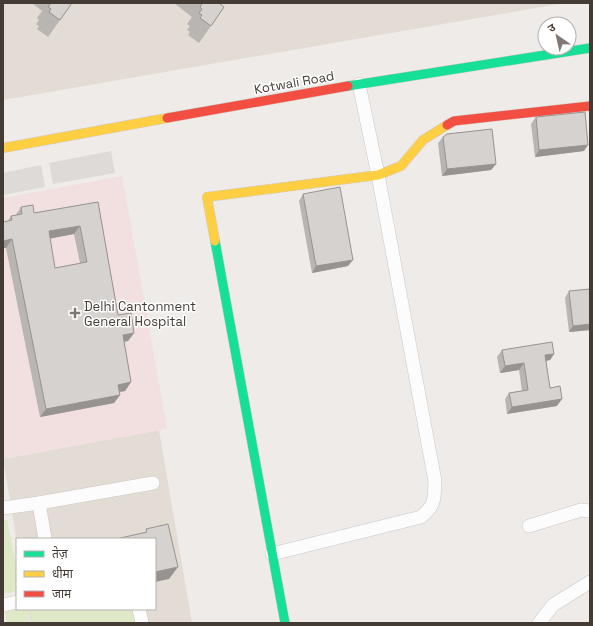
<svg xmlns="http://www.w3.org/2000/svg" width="593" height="626" viewBox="0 0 593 626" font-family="'Space Grotesk','Noto Sans Devanagari',sans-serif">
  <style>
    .residential { fill: #e3dcd5 }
    .medical { fill: #f1e0df }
    .green { fill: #dfe9c7 }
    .parking { fill: #dedad7 }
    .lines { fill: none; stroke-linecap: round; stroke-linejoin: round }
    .street-casing { stroke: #cbc7c4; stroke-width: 14 }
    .fast-casing { stroke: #cfc9c0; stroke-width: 10 }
    .slow-casing { stroke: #cfc9c0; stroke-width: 10 }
    .jam-casing { stroke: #cfc9c0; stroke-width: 10 }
    .street { stroke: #fcfcfc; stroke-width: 13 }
    .fast { stroke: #16e098; stroke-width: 9 }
    .slow { stroke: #ffcf43; stroke-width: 9 }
    .jam { stroke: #f24e42; stroke-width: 9 }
    .wall { fill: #b8b5b2; fill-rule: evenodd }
    .shaded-wall { fill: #969391 }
    .building { fill: #d6d2cf; stroke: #969391; fill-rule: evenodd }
    .poi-dot { fill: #807973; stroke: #fff; stroke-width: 1.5 }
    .labels { text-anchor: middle; stroke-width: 3; stroke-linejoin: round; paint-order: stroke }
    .street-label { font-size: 13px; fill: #443c34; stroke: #fff }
    .poi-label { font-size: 13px; fill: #443c34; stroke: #fff; text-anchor: start }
  </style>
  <rect width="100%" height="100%" fill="#eeebe8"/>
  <g class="residential">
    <polygon points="3,3 565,3 3,100"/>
    <polygon points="159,430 192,623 31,623 28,609 155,609 155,539 17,539 17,543 3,459"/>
  </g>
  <polygon class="medical" points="122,176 167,429 3,459 3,198"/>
  <g class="green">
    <polygon points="3,520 7,520 17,569 17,591 3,594"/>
    <polygon points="17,609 28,609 30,623 7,623 5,612"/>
    <polygon points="30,609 133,609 136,623 33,623"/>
  </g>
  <g class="parking">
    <polygon points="111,151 115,173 53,184 49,163"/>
    <polygon points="41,165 45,187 3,195 3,173"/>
  </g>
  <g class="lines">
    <defs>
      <g id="street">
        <polyline points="39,503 153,483"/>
        <polyline points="3,508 39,503 45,539"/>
        <polyline points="529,526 581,510 590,511"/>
        <path d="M272,554l149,-37c15,-13 13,-17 14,-36l-57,-306 -19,-91"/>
        <polyline points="3,605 17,602"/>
        <polyline points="139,609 142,623"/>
        <polyline points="539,623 553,605 590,582"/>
      </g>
      <g id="fast">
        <polyline points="348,86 590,48"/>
        <polyline points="215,241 285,623"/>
      </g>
      <g id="slow">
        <polyline points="3,148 167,118"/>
        <polyline points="215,241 207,197 378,175 401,166 423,140 447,125"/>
      </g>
      <g id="jam">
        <polyline points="167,118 348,86"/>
        <polyline points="447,125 454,121 590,106"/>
      </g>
    </defs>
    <use href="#street" class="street-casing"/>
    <use href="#fast" class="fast-casing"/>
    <use href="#slow" class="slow-casing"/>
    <use href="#jam" class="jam-casing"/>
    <use href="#street" class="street"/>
    <use href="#fast" class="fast"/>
    <use href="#slow" class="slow"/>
    <use href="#jam" class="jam"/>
  </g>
  <g class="wall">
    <polygon points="32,3 72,3 48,37 37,29 39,26 36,24 39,20 37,18 42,11"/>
    <polygon points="174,3 221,3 220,5 224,7 199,43 188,35 190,32 187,30 190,26 187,24 192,17"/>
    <polygon points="536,117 584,151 535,157 531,124"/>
    <polygon points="443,137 496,164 491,170 442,176 438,143"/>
    <polygon points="303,194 348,266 312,273 299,201"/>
    <path d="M98,202l20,113 16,18 -6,8 -4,1 7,40 -6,9 -5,1v3l-6,8 -74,14 -34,-169 2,-27 3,-5h4l6,-9 13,6zM74,234l6,29 -25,5 -5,-30z"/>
    <polygon points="590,289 590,330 569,332 565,298 569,291"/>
    <polygon points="502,350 554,354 550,360 546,361 550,388 557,406 507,414 505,399 509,393 522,391 519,370 500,373 497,357"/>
  </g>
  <g class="shaded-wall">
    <polygon points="588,145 584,151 535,157 539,150"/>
    <polygon points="496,164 491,170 442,176 447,169"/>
    <polygon points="80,226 74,234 43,240 49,231"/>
    <polygon points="12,239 6,248 3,248 3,241"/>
    <polygon points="353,260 348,266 312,273 316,266"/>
    <polygon points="590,324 590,330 569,332 573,326"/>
    <polygon points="134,333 128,341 117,343 123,335"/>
    <polygon points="554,354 550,360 540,362 545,355"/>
    <polygon points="524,363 519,370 500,373 505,366"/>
    <polygon points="131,382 125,391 112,393 118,385"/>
    <polygon points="120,395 114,403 40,417 46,409"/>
    <polygon points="562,399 557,406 507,414 512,407"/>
    <polygon points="178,567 169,579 155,582 155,572"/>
  </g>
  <g class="building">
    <polygon points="51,3 72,3 60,20 49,12 51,9 48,7"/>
    <polygon points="202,3 221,3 220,4 224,7 211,26 200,18 202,15 199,13 202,9 200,7"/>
    <polygon points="585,112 588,145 539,150 536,117"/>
    <polygon points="492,129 496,164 447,169 443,137 447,134"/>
    <polygon points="340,187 353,260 316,266 303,194"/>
    <path d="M98,202l20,113 13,-2 3,20 -11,2 8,47 -13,3 2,10 -74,14 -34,-170 -9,2v-19l9,-2 -1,-4 11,-2 -1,-7 12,-2 1,8zM80,226l7,36 -32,6 -6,-37z"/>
    <polygon points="590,289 590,324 573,326 569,291"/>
    <polygon points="552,342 554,354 545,355 550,388 560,386 562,399 512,407 509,393 528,390 524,363 505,366 502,350"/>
    <polygon points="168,524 178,567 155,572 155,539 116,539 147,532 146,529"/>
  </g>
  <path class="poi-dot" d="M73 307h4v4h4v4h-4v4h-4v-4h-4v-4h4z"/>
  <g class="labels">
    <g class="street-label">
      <text transform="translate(294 82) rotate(-10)" y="5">Kotwali Road</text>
    </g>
    <g class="poi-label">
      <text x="84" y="311">Delhi Cantonment<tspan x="84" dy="15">General Hospital</tspan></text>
    </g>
  </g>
  <rect width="593" height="626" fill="none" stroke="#443c34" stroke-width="8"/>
  <rect x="16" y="538" width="140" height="72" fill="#ffffff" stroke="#b4b1ae"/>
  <rect x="24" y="551" width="20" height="6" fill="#16e098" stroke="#b4b1ae"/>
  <text x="52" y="558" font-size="12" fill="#443c34">तेज़</text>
  <rect x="24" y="571" width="20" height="6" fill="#ffcf43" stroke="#b4b1ae"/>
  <text x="52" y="578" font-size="12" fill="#443c34">धीमा</text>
  <rect x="24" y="591" width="20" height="6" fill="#f24e42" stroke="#b4b1ae"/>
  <text x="52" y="598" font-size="12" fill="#443c34">जाम</text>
  <g transform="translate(557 36) rotate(326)"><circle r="19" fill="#ffffff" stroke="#b4b1ae"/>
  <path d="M0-3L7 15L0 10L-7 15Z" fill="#807973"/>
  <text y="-6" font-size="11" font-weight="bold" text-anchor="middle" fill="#443c34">उ</text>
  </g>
</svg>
